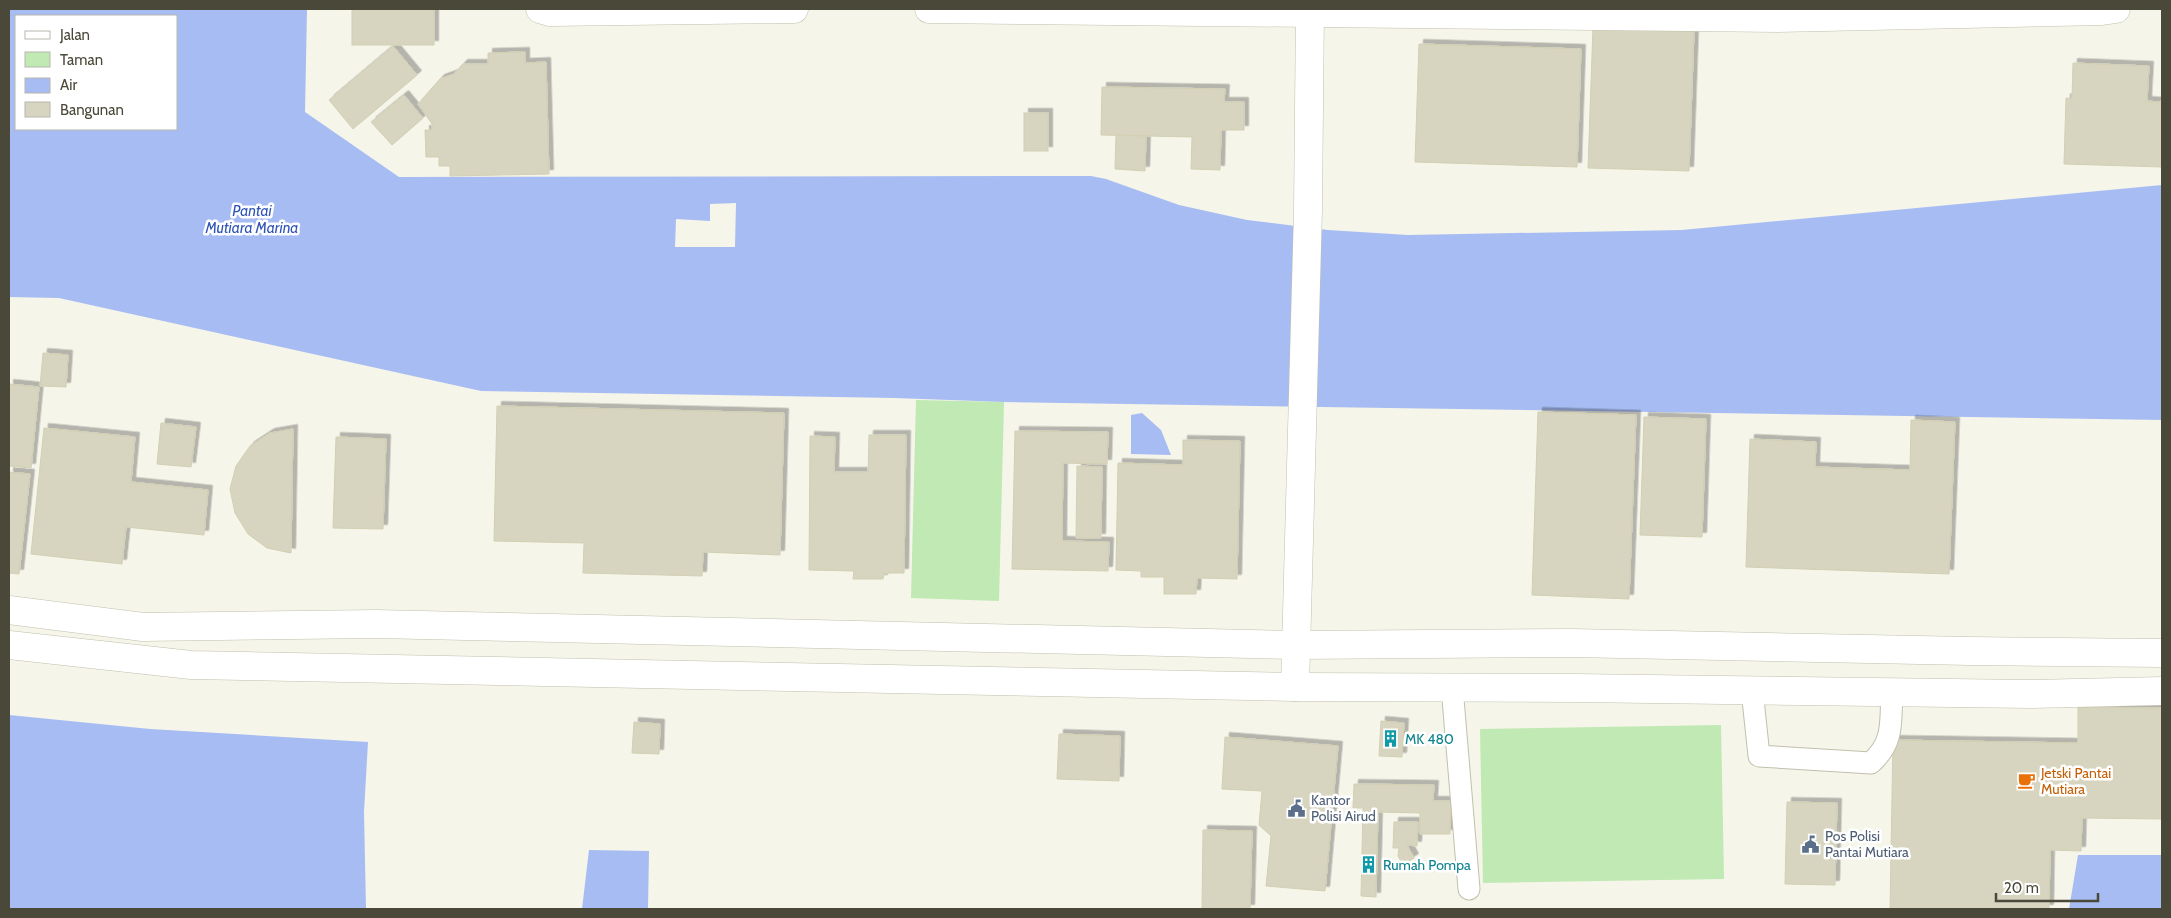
<svg xmlns="http://www.w3.org/2000/svg" width="2171" height="918" viewBox="0 0 2171 918" font-family="Cabin,sans-serif">
  <style>
    .green { fill: #c0e9b3 }
    .water { fill: #a7bcf2; fill-rule: evenodd }
    .pier { fill: #f5f5ea }
    .building { fill: #d7d5bf; stroke: #d2cfb2; filter: url(#shadow) }
    .lines { fill: none; stroke-linecap: round; stroke-linejoin: round }
    .service-casing { stroke: #c1c0ac; stroke-width: 23 }
    .minor-casing { stroke: #c1c0ac; stroke-width: 29 }
    .service { stroke: #fff; stroke-width: 21 }
    .minor { stroke: #fff; stroke-width: 28 }
    .labels { text-anchor: middle; stroke-width: 5; stroke-linejoin: round; paint-order: stroke }
    .culture-label { font-size: 14px; fill: #0d838f; stroke: #fff; text-anchor: start }
    .food-label { font-size: 14px; fill: #c56008; stroke: #fff; text-anchor: start }
    .service-label { font-size: 14px; fill: #4e5e75; stroke: #fff; text-anchor: start }
    .water-label { font-size: 15px; font-style: italic; fill: #2f54b8; stroke: #fff }
  </style>
  <defs>
    <filter id="shadow"><feDropShadow dx="4.5" dy="-4.5" stdDeviation="0" flood-color="#0004"/></filter>
  </defs>
  <rect width="100%" height="100%" fill="#f5f5ea"/>
  <g class="green">
    <polygon points="916,400 1004,402 999,601 911,598"/>
    <polygon points="1721,725 1724,879 1483,883 1480,729"/>
  </g>
  <g class="water">
    <path d="M9,9h298l-2,103 94,65 692,-1 15,3 73,26 68,15 81,10 80,5 274,-5 480,-45v235l-1158,-18 -109,-4 -414,-7 -422,-93 -50,-1zM16,16h160v113h-160z"/>
    <polygon points="1142,413 1161,430 1171,455 1131,454 1131,415"/>
    <polygon points="9,715 150,729 368,742 364,812 366,909 9,909"/>
    <polygon points="589,850 649,851 648,909 582,909"/>
    <polygon points="2078,855 2162,855 2162,909 2069,909"/>
  </g>
  <polygon class="pier" points="736,203 735,247 675,247 676,219 710,221 710,204"/>
  <g class="building">
    <rect x="352" y="9" width="82" height="36"/>
    <polygon points="1593,27 1694,31 1689,171 1588,168"/>
    <polygon points="1419,44 1581,49 1577,167 1415,162"/>
    <polygon points="393,46 417,75 353,129 329,100"/>
    <polygon points="525,52 525,63 546,62 549,174 450,176 450,166 439,166 439,157 426,157 425,130 432,130 432,124 418,104 440,79 454,74 463,64 488,64 488,53"/>
    <polygon points="2073,63 2149,66 2147,101 2159,102 2162,99 2162,167 2064,164 2066,98 2072,99"/>
    <polygon points="1102,87 1225,89 1224,102 1244,102 1244,130 1221,130 1220,170 1191,169 1192,137 1101,135"/>
    <polygon points="404,95 423,118 392,145 371,122"/>
    <rect x="1024" y="113" width="24" height="38"/>
    <polygon points="1116,135 1146,136 1145,171 1115,169"/>
    <polygon points="43,353 68,355 66,387 40,386"/>
    <polygon points="9,384 39,387 31,468 9,466"/>
    <polygon points="497,406 784,413 780,555 703,552 702,576 583,573 584,543 494,541"/>
    <polygon points="1538,412 1636,415 1629,599 1532,595"/>
    <polygon points="1644,417 1706,419 1702,537 1640,535"/>
    <polygon points="1911,420 1955,422 1949,574 1746,567 1750,439 1816,442 1815,467 1910,470"/>
    <polygon points="161,423 196,427 191,467 157,464"/>
    <polygon points="44,428 135,437 131,482 208,490 204,535 126,527 122,564 31,554"/>
    <polygon points="293,429 291,553 267,548 248,534 235,513 230,489 236,466 250,446 270,433"/>
    <polygon points="1015,431 1108,432 1107,464 1063,463 1062,541 1109,542 1108,571 1012,569"/>
    <polygon points="869,435 906,435 904,573 884,573 883,579 853,579 854,571 809,570 810,436 835,437 834,472 868,472"/>
    <polygon points="336,437 386,439 383,529 333,528"/>
    <polygon points="1183,440 1240,441 1237,579 1197,578 1196,594 1164,594 1164,577 1141,577 1141,571 1116,570 1118,463 1183,465"/>
    <polygon points="1077,466 1102,467 1101,538 1076,538"/>
    <polygon points="9,472 30,474 19,574 9,573"/>
    <polygon points="2078,707 2162,708 2162,819 2082,818 2081,851 2050,850 2049,909 1890,909 1893,740 2078,743"/>
    <polygon points="1381,721 1404,723 1402,757 1379,756"/>
    <polygon points="634,722 660,724 659,754 632,753"/>
    <polygon points="1059,734 1120,736 1119,781 1057,779"/>
    <polygon points="1225,737 1338,746 1325,891 1266,886 1271,836 1259,825 1262,791 1222,789"/>
    <polygon points="1354,784 1434,785 1433,801 1451,801 1450,834 1420,834 1420,813 1378,812 1376,897 1361,896 1363,808 1353,808"/>
    <polygon points="1787,802 1837,803 1835,885 1785,884"/>
    <polygon points="1394,822 1418,822 1417,846 1407,845 1414,858 1403,865 1398,856 1399,848 1393,848"/>
    <polygon points="1203,830 1252,831 1250,909 1202,909"/>
  </g>
  <g class="lines">
    <defs>
      <g id="service">
        <polyline points="1452,687 1469,889"/>
        <path d="M1752,690l7,66 112,7c24,-22 19,-41 21,-71"/>
      </g>
      <g id="minor">
        <polyline points="540,9 550,12 794,9"/>
        <polyline points="929,9 1778,18 2102,11 2116,9"/>
        <polyline points="9,610 143,627 376,624 1297,645 1572,643 1970,651 2162,653"/>
        <polyline points="9,645 191,665 1295,687 1574,688 2030,694 2162,691"/>
        <polyline points="1295,687 1308,210 1310,9"/>
      </g>
    </defs>
    <use href="#service" class="service-casing"/>
    <use href="#minor" class="minor-casing"/>
    <use href="#service" class="service"/>
    <use href="#minor" class="minor"/>
  </g>
  <defs>
    <symbol id="building-bare" viewBox="-9 -9 18 18"><path d="M-4-6H4V6H1V3H-1V6H-4ZM-2.5-4.3h1.7v1.8h-1.7ZM.8-4.3h1.7v1.8H.8ZM-2.5-1h1.7V.8h-1.7ZM.8-1h1.7V.8H.8Z" fill="#0f9aa8" stroke="#fff" stroke-width="2.5" paint-order="stroke"/></symbol>
    <symbol id="cafe-bare" viewBox="-9 -9 18 18"><path d="M-5.5-4.5H6V0H3Q3 3.5 0 3.5H-2.5Q-5.5 3.5-5.5 0ZM3-3.2v2h1.7v-2ZM-6 4.5H4V6H-6Z" fill="#e8710a" stroke="#fff" stroke-width="2.5" paint-order="stroke"/></symbol>
    <symbol id="civic-bare" viewBox="-9 -9 18 18"><path d="M-.6-6.5H3V-4.5H.6V-3L4-1V1h2V6H-6V1h2V-1L-.6-3ZM-1.2 2.5V6h2.4V2.5Z" fill="#5c6f8a" stroke="#fff" stroke-width="2.5" paint-order="stroke"/></symbol>
  </defs>
  <g fill-rule="evenodd">
    <use href="#building-bare" x="1378" y="726" width="25" height="25"/>
    <use href="#cafe-bare" x="2014" y="768" width="25" height="25"/>
    <use href="#civic-bare" x="1284" y="796" width="25" height="25"/>
    <use href="#civic-bare" x="1798" y="832" width="25" height="25"/>
    <use href="#building-bare" x="1356" y="852" width="25" height="25"/>
  </g>
  <g class="labels">
    <g class="culture-label">
      <text x="1405" y="744">MK 480</text>
      <text x="1383" y="870">Rumah Pompa</text>
    </g>
    <g class="food-label">
      <text x="2041" y="778">Jetski Pantai<tspan x="2041" dy="16">Mutiara</tspan></text>
    </g>
    <g class="service-label">
      <text x="1311" y="805">Kantor<tspan x="1311" dy="16">Polisi Airud</tspan></text>
      <text x="1825" y="841">Pos Polisi<tspan x="1825" dy="16">Pantai Mutiara</tspan></text>
    </g>
    <g class="water-label">
      <text x="252" y="216">Pantai<tspan x="252" dy="17">Mutiara Marina</tspan></text>
    </g>
  </g>
  <rect width="2171" height="918" fill="none" stroke="#4a4838" stroke-width="20"/>
  <rect x="15" y="15" width="162" height="115" fill="#ffffff" stroke="#b7b6af"/>
  <rect x="25" y="31" width="25" height="8" fill="#ffffff" stroke="#b7b6af"/>
  <text x="60" y="40" font-size="15" fill="#4a4838">Jalan</text>
  <rect x="25" y="52" width="25" height="15" fill="#c0e9b3" stroke="#b7b6af"/>
  <text x="60" y="65" font-size="15" fill="#4a4838">Taman</text>
  <rect x="25" y="78" width="25" height="15" fill="#a7bcf2" stroke="#b7b6af"/>
  <text x="60" y="90" font-size="15" fill="#4a4838">Air</text>
  <rect x="25" y="102" width="25" height="15" fill="#d7d5bf" stroke="#b7b6af"/>
  <text x="60" y="115" font-size="15" fill="#4a4838">Bangunan</text>
  <path d="M1996 893v8h102v-8" fill="none" stroke="#4a4838" stroke-width="2.5"/>
  <text x="2004" y="893" font-size="15" fill="#4a4838" stroke="#ffffff" stroke-width="4" paint-order="stroke">20 m</text>
</svg>
